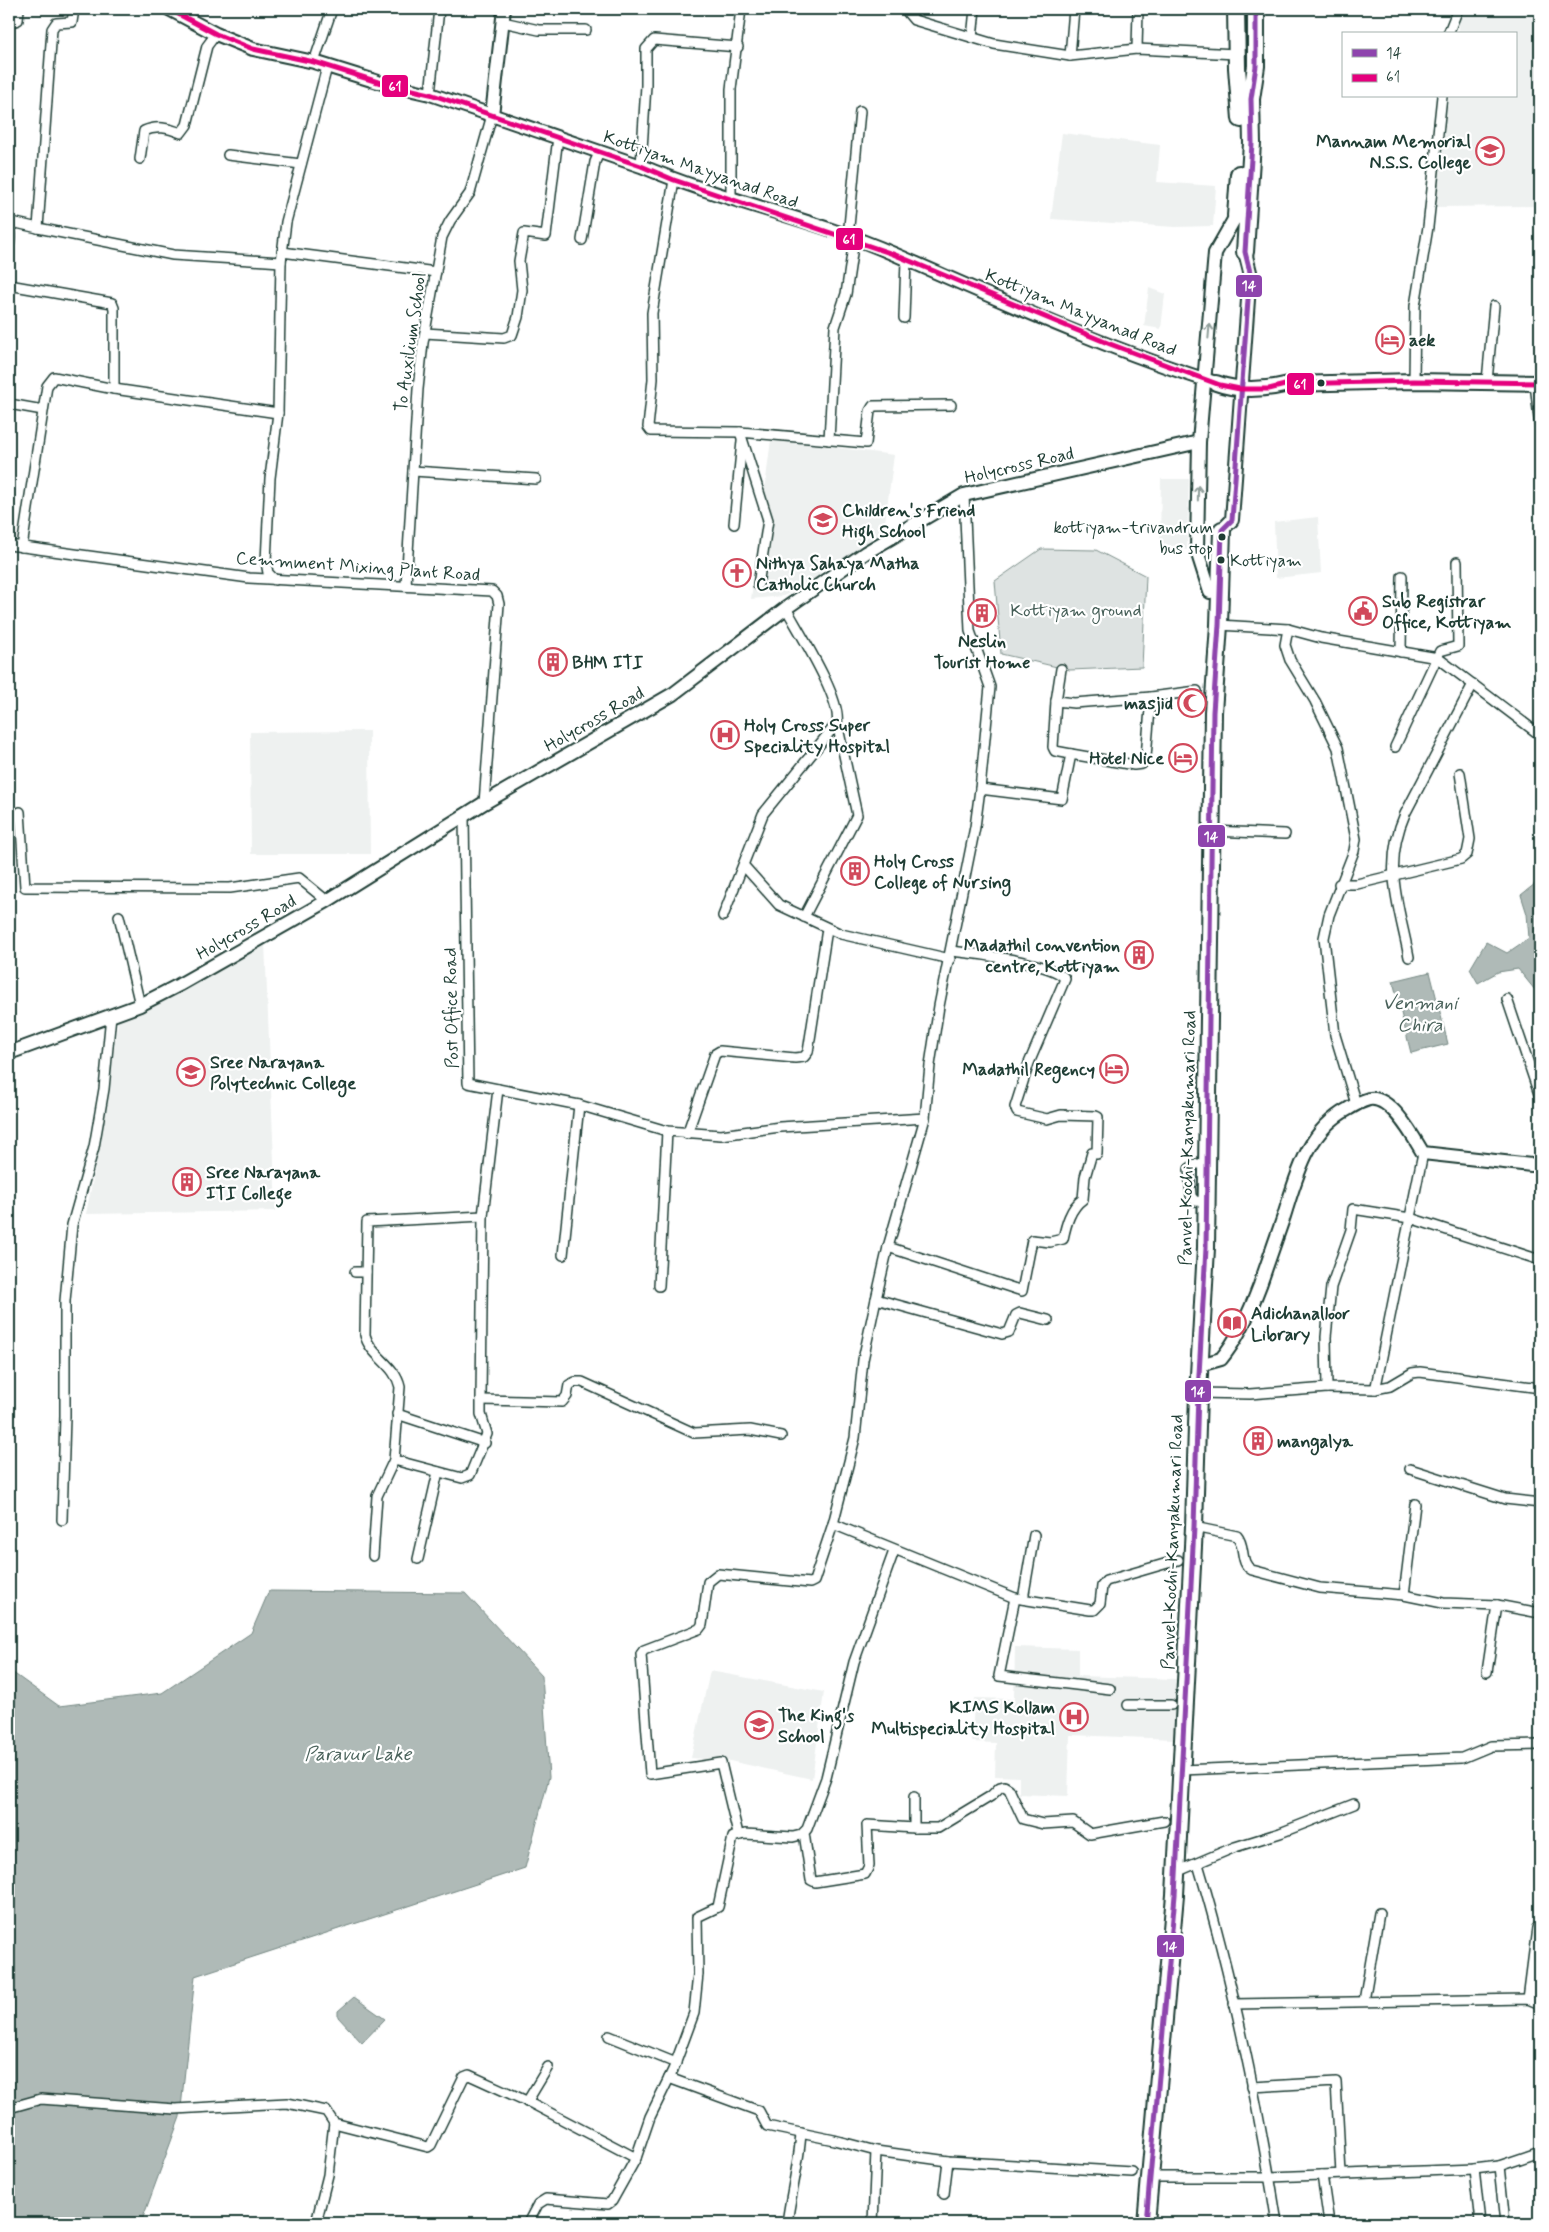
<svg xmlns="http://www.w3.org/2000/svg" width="1549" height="2232" viewBox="0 0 1549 2232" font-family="Mynerve,sans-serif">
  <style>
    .built { fill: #eef1f0 }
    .green { fill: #dee3e2; stroke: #7e908b }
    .water { fill: #afbab7; stroke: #758883 }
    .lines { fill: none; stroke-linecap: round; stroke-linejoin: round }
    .street-casing { stroke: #1f3d34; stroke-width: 12 }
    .secondary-casing { stroke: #1f3d34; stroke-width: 16 }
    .primary-casing { stroke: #1f3d34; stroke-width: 18 }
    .highway-casing { stroke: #1f3d34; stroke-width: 20 }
    .street { stroke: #fff; stroke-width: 9 }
    .secondary { stroke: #fff; stroke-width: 12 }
    .primary { stroke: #fff; stroke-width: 14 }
    .highway { stroke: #fff; stroke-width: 16 }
    .bus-1-casing { stroke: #fff; stroke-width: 9 }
    .bus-2-casing { stroke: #fff; stroke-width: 9 }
    .bus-1 { stroke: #8e44ad; stroke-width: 5 }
    .bus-2 { stroke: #e5007d; stroke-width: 5 }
    .oneway { stroke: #8f9e9a }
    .bus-dot { fill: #1f3d34; stroke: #fff; stroke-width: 2 }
    .labels { text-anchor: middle; stroke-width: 4.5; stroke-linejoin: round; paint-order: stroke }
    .bus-label { font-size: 17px; fill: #1f3d34; stroke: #fff; text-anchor: end }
    .poi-label { font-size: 18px; font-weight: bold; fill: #1f3d34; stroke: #fff; text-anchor: start }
    .street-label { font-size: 18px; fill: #1f3d34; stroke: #fff }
    .park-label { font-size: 18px; fill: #455e57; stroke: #fff }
    .water-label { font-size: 19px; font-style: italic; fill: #4a625b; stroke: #fff }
    .line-badge { stroke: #fff; stroke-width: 2 }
    .badge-label { font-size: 14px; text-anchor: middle; font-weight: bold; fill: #fff }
  </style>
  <rect width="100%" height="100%" fill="#fff"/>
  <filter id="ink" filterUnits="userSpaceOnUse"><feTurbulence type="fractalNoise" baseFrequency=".02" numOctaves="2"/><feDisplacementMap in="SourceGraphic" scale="10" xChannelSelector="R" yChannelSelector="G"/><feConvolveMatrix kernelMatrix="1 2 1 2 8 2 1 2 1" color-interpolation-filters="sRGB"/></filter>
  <g filter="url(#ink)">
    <g class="built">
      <polygon points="1461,9 1540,9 1540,206 1432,207 1449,96 1515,96 1515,34 1458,34"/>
      <polygon points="1062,133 1160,145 1157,182 1216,186 1213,226 1175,227 1051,219"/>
      <polygon points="1149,288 1165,294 1161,329 1144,326"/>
      <polygon points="771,439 894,455 884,530 814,583 783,596 751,599"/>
      <polygon points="1161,479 1189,479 1187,550 1160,543"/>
      <polygon points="1318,517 1321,573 1276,578 1274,522"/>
      <polygon points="369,731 370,854 251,854 250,732"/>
      <polygon points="265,943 276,1211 86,1214 104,1123 118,1021"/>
      <polygon points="1015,1647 1078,1649 1078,1676 1176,1679 1175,1739 1070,1735 1068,1796 1019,1794 1019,1777 995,1776 996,1743 972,1742 974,1698 1014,1699"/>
      <polygon points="710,1671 824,1692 812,1779 730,1761 691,1758"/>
    </g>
    <polygon class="green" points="1041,549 1096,550 1146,576 1142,667 1070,670 1001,654 995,581"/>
    <g class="water">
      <polygon points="1540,880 1540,993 1539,995 1518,969 1498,972 1478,983 1470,969 1486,942 1507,953 1529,938 1527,914 1521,895"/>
      <polygon points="1430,972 1448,1044 1411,1053 1393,981"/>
      <polygon points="269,1591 465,1593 542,1676 549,1777 525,1868 195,1976 180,2117 141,2223 9,2223 9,1670 59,1706 162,1693 251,1633"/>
      <polygon points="354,1997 385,2019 362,2043 338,2017 338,2011"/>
    </g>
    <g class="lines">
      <defs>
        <g id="street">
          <polyline points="909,9 908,13 914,20 994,44 1070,56 1137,49 1236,54"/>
          <polyline points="503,22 539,30 586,30"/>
          <polyline points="9,23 18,20 19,9"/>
          <polyline points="1448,34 1458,9"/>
          <polyline points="972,38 975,9"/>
          <polyline points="1137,49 1138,9"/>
          <polyline points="1070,56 1074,9"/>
          <polyline points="314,62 332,9"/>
          <polyline points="430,94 439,9"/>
          <polyline points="228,155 301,164"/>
          <path d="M140,159l4,-28c13,-6 24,-3 37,2l6,-8 20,-79 9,-12"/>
          <polyline points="641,166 646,85 646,49 654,40 738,47"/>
          <polyline points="674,180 652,313 653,379 648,427 651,431 740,432 866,443 870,411 873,406 951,405"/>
          <polyline points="731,199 731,89 741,9"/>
          <polyline points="38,228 173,255 281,262"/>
          <polyline points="848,237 860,111"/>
          <polyline points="582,240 595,162 599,153"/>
          <polyline points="9,246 12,222 38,228 52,29 56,23 72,22 74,9"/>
          <polyline points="282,252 436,272"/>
          <polyline points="9,285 112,303 114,308 114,389"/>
          <polyline points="904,318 906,260"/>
          <polyline points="425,333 504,338 512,335 518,317 522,290 519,261 524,233 546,236 558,137"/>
          <polyline points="1414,381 1415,306 1428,227 1442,96"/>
          <polyline points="1487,381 1494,306"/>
          <polyline points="1535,383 1540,428"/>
          <polyline points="9,404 43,410"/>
          <polyline points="740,432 768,520 758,585"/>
          <polyline points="829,440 835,327 846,294 854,240"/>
          <polyline points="413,471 536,479"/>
          <polyline points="964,495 970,631 990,687 980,789 975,827 939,1006 930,1065 925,1118 888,1247 876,1299 863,1360 855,1438 833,1524 1015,1598 1090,1610 1094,1610 1100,1604 1102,1586 1106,1581 1178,1560"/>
          <polyline points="734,524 742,441"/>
          <polyline points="9,545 249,578 492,591 497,596 499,604 484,803"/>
          <polyline points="22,547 47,386 54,377 114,389 278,413"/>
          <polyline points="275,580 268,573 266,562 270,478 278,413 281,262 286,222 327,67"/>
          <polyline points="406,585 418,389 423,343 442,237 450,221 470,193 492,115"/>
          <polyline points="1219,625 1288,629 1321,638 1438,658 1540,735"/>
          <polyline points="1288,629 1285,645 1290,660 1315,701 1338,748 1356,839 1354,851 1329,915 1324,938 1335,1035 1356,1104"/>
          <polyline points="1401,652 1402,576"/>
          <polyline points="1061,669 1056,701 1074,703 1151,697"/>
          <polyline points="1056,701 1053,747 1055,751 1071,754"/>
          <polyline points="1395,747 1440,651 1458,646 1457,562"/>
          <polyline points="980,789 1062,799 1071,754 1134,765 1142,764 1146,757 1151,697 1197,691"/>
          <polyline points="20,812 25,887 230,888 299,878 327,901"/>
          <polyline points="464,817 468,1083 579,1105 667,1131"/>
          <polyline points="1212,831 1285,834"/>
          <polyline points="744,866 779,905 841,934 950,959"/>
          <polyline points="1339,884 1357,884 1461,859 1467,854 1470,839 1460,773"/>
          <polyline points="119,916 140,1005"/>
          <path d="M723,916l40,-102 74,-91c5,-24 -38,-91 -51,-115"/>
          <polyline points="804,917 857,815 837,723"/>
          <path d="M1409,957c-10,-52 -27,-91 -4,-143l68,-130"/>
          <polyline points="1507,999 1540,1097"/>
          <polyline points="687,1134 715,1054 720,1051 795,1058 804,1057 808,1052 827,929"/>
          <path d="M1423,1153c-15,78 -32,155 -47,233l-1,3 -48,-1 -1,-51 5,-50 20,-57 2,-21 57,9 130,42"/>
          <polyline points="1207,1202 1195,1201 1191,1196 1189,1169 1196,1164 1207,1164"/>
          <path d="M888,1247l134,44 10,-51 18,2 13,-3c3,-14 7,-31 20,-40l2,-22 7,-24 5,1 1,-37 -2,-1 -35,-1 -14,4 -30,-7 -2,-5 14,-44 36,-84c-9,-16 -93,-26 -114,-28"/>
          <polyline points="563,1255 579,1105"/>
          <polyline points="355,1272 366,1272"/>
          <polyline points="659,1286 667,1131 721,1135 780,1127 925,1118"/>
          <polyline points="876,1299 1002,1334 1009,1332 1016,1315 1020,1313 1048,1320"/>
          <polyline points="1375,1389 1390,1386 1412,1373 1420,1372 1540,1388"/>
          <polyline points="1198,1393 1250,1394 1327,1388"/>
          <polyline points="481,1400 562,1402 567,1396 569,1385 575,1382 582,1382 694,1433 750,1430 781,1436"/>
          <polyline points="397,1414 485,1443"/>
          <polyline points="394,1460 462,1478 470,1475 487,1434 481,1414 481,1400 483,1216 498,1089"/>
          <polyline points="1410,1469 1505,1499 1540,1503"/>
          <polyline points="62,1520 65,1416 65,1301 72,1225 94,1147 104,1089 111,1015"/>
          <path d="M1194,1527l43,9c9,10 2,27 15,34l68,18 84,7 39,8 54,2 43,8"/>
          <path d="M373,1556l4,-60 17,-36 6,-73c-5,-23 -30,-31 -35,-52l2,-113 116,-6"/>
          <polyline points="418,1559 438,1472"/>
          <polyline points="1404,1595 1415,1504"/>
          <polyline points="1015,1598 999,1676 1110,1689"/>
          <polyline points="1023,1599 1034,1535"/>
          <polyline points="1487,1672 1497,1605"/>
          <polyline points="1128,1705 1171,1705"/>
          <polyline points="1182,1770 1462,1758 1491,1746 1540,1745"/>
          <polyline points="914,1828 938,1828 991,1796 1000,1787 1004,1786 1009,1789 1023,1819 1043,1824 1073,1822 1090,1834 1164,1821"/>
          <polyline points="804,1833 811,1880 815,1882 865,1874 869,1866 867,1825 914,1828 914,1797"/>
          <polyline points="738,1834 721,1763 650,1774 641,1654 644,1650 699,1629 702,1625 708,1582 718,1574 810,1583 814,1581 833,1524"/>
          <path d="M1198,1864c35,116 60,240 79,359"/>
          <polyline points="1176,1872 1235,1847 1280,1833 1354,1804"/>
          <polyline points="1528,1999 1537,1928"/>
          <polyline points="1364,2001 1379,1913"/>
          <polyline points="1234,2004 1528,1999 1540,2004"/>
          <polyline points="609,2036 676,2063"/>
          <polyline points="669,2078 759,2111 767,2126 834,2140 876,2151 948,2161 1132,2172"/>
          <polyline points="1252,2087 1336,2082 1341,2174"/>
          <polyline points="527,2102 548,2067"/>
          <polyline points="9,2108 41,2099 175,2109 287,2103 326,2111 334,2123 428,2147 431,2145 464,2077 469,2075 533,2104 636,2158"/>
          <polyline points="1499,2166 1505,2223"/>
          <polyline points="1474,2169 1480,2223"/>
          <polyline points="1322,2175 1329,2223"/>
          <polyline points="1150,2177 1270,2177 1474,2169 1499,2166 1540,2152"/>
          <polyline points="944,2194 948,2161"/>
          <polyline points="316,2223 328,2175 334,2123"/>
          <polyline points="528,2223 538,2204 546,2199 608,2204 612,2201 636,2158 650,2117 673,2070 694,2013 698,1974 697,1917 718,1907 733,1837 745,1834 793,1837 801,1835 807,1829 826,1778 854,1662 894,1551"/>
          <path d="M787,2223c4,-30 12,-59 14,-90"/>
          <polyline points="873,2223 876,2151"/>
        </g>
        <g id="secondary">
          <path d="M169,9l47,25 37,15 61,13 64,20 52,12 211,72c82,35 171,52 253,88 104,45 213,95 322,129"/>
          <polyline points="492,115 504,9"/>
          <polyline points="1222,530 1232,520 1250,272 1245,252"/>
          <polyline points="1210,592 1197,551 1199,442 1215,253 1236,216"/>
          <polyline points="9,1053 140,1005 179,985 327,901 484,803 673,694 786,608 865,553 964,495 1199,442"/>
          <path d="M1200,1365l21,-6c17,-20 30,-50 39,-74 8,-23 16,-46 24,-69 13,-41 23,-85 64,-107 6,-4 14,-8 21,-10 22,-4 45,39 54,54l108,12 9,-3"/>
        </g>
        <path id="primary" d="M1216,383c24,9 48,7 73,1l125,-3 126,2"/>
        <g id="highway">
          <polyline points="1236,9 1237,68 1241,119"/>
          <polyline points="1236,216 1239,174"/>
          <polyline points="1245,252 1252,143 1251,99 1256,66 1256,9"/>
          <polyline points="1146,2223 1175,1895 1194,1527 1198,1393 1206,1248 1213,712 1219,625 1222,530"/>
        </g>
      </defs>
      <use href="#street" class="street-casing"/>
      <use href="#secondary" class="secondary-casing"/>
      <use href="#primary" class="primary-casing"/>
      <use href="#highway" class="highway-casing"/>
      <use href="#street" class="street"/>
      <use href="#secondary" class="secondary"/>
      <use href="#primary" class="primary"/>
      <use href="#highway" class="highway"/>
      <defs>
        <polyline id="bus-1" points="1146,2223 1175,1895 1194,1527 1198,1393 1206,1248 1213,712 1219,625 1222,530 1232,520 1250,272 1245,252 1252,143 1251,99 1256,66 1256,9"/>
        <polyline id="bus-2" points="169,9 216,34 253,49 314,62 378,82 430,94 641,166 674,180 893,254 1110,344 1220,385 1240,389 1269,389 1289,384 1414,381 1540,383"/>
      </defs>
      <use href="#bus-1" class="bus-1-casing"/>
      <use href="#bus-2" class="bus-2-casing"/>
      <use href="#bus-1" class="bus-1"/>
      <use href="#bus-2" class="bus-2"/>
    </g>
    <defs><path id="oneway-shaft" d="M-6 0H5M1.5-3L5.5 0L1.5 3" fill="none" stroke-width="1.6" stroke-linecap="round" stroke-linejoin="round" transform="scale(1.25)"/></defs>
    <g class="oneway">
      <use href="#oneway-shaft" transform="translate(1209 331) rotate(-85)"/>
      <use href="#oneway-shaft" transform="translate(1198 493) rotate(-89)"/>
    </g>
  </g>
  <defs>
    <symbol id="university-ring" viewBox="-11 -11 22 22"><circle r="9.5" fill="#fff" stroke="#d1495b" stroke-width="1.5"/><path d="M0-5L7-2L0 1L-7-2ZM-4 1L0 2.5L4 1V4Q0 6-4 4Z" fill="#d1495b"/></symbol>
    <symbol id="hotel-ring" viewBox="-11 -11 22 22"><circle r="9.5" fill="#fff" stroke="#d1495b" stroke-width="1.5"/><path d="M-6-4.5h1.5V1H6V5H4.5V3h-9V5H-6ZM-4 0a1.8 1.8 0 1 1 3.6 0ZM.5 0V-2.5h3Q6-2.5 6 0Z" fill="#d1495b"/></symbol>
    <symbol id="school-ring" viewBox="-11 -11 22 22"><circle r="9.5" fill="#fff" stroke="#d1495b" stroke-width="1.5"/><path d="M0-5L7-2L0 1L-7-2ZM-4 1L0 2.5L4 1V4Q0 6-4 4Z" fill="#d1495b"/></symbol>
    <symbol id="church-ring" viewBox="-11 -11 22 22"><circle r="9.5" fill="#fff" stroke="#d1495b" stroke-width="1.5"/><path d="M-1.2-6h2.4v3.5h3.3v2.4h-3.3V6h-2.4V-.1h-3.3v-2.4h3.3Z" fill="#d1495b"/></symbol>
    <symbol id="civic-ring" viewBox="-11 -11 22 22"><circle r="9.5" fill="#fff" stroke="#d1495b" stroke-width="1.5"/><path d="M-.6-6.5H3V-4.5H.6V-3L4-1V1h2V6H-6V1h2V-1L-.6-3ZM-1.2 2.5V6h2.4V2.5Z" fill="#d1495b"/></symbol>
    <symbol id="building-ring" viewBox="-11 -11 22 22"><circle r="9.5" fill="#fff" stroke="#d1495b" stroke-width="1.5"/><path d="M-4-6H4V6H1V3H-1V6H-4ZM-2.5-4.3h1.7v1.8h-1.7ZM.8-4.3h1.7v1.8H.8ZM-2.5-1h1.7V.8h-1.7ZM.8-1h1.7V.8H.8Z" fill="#d1495b"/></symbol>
    <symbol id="mosque-ring" viewBox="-11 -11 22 22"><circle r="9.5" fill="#fff" stroke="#d1495b" stroke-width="1.5"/><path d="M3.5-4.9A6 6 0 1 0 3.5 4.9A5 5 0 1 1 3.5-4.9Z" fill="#d1495b"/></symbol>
    <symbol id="hospital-ring" viewBox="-11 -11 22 22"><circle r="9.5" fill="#fff" stroke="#d1495b" stroke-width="1.5"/><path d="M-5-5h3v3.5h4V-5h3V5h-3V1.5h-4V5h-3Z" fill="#d1495b"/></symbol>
    <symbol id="library-ring" viewBox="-11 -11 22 22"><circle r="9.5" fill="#fff" stroke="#d1495b" stroke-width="1.5"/><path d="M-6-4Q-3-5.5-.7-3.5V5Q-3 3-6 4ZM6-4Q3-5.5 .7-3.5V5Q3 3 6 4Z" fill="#d1495b"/></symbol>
  </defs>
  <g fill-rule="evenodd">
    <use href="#university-ring" x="1474" y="135" width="32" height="32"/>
    <use href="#hotel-ring" x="1374" y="324" width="32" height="32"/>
    <use href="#school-ring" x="807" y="504" width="32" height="32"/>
    <use href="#church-ring" x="721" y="557" width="32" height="32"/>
    <use href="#civic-ring" x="1347" y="595" width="32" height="32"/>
    <use href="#building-ring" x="966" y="597" width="32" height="32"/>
    <use href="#building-ring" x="537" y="646" width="32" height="32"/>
    <use href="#mosque-ring" x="1176" y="687" width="32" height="32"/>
    <use href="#hospital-ring" x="709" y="719" width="32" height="32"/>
    <use href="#hotel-ring" x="1167" y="742" width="32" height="32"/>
    <use href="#building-ring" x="839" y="855" width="32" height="32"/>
    <use href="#building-ring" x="1123" y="939" width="32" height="32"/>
    <use href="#hotel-ring" x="1098" y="1053" width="32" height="32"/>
    <use href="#university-ring" x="175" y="1056" width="32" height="32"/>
    <use href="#building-ring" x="171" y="1166" width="32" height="32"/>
    <use href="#library-ring" x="1216" y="1307" width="32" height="32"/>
    <use href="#building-ring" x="1242" y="1425" width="32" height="32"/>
    <use href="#hospital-ring" x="1058" y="1701" width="32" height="32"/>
    <use href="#school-ring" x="743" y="1709" width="32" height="32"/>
  </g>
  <g class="bus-dot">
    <circle cx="1321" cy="383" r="4.5"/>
    <circle cx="1222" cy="537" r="4.5"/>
    <circle cx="1221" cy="560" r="4.5"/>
  </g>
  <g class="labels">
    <g class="bus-label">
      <text x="1213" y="533">kottiyam-trivandrum<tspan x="1213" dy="21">bus stop</tspan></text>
      <text x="1230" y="566" text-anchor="start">Kottiyam</text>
    </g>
    <g class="poi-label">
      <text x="1471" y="147" text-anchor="end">Mannam Memorial<tspan x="1471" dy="21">N.S.S. College</tspan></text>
      <text x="1409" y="346">aek</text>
      <text x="842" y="516">Children's Friend<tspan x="842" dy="21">High School</tspan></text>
      <text x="756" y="569">Nithya Sahaya Matha<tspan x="756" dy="21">Catholic Church</tspan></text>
      <text x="1382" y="607">Sub Registrar<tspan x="1382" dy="21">Office, Kottiyam</tspan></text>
      <text x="982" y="647" text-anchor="middle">Neslin<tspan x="982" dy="21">Tourist Home</tspan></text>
      <text x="572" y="668">BHM ITI</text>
      <text x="1173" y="709" text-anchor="end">masjid</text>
      <text x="744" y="731">Holy Cross Super<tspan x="744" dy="21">Speciality Hospital</tspan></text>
      <text x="1164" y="764" text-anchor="end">Hotel Nice</text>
      <text x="874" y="867">Holy Cross<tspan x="874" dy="21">College of Nursing</tspan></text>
      <text x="1120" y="951" text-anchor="end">Madathil convention<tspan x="1120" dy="21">centre, Kottiyam</tspan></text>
      <text x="210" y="1068">Sree Narayana<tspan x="210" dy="21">Polytechnic College</tspan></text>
      <text x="1095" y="1075" text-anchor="end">Madathil Regency</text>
      <text x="206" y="1178">Sree Narayana<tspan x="206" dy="21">ITI College</tspan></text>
      <text x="1251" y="1319">Adichanalloor<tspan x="1251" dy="21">Library</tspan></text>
      <text x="1277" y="1447">mangalya</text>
      <text x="1055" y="1713" text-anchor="end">KIMS Kollam<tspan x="1055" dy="21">Multispeciality Hospital</tspan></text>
      <text x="778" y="1721">The King's<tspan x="778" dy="21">School</tspan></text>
    </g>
    <g class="street-label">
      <text transform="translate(701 169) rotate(19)" y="6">Kottiyam Mayyanad Road</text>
      <text transform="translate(1081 312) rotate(22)" y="6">Kottiyam Mayyanad Road</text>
      <text transform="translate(410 342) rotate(-82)" y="6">To Auxilium School</text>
      <text transform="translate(1019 465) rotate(-13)" y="6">Holycross Road</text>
      <text transform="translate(358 566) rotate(4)" y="6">Cemmment Mixing Plant Road</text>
      <text transform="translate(594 719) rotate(-30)" y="6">Holycross Road</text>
      <text transform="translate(246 927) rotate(-30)" y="6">Holycross Road</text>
      <text transform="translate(451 1008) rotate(-91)" y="6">Post Office Road</text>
      <text transform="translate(1187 1138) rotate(-89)" y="6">Panvel-Kochi-Kanyakumari Road</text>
      <text transform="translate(1172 1542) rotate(-88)" y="6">Panvel-Kochi-Kanyakumari Road</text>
    </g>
    <g class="park-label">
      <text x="1076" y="616">Kottiyam ground</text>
    </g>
    <g class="water-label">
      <text x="1420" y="1009">Venmani<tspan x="1420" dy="22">Chira</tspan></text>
      <text x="358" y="1760">Paravur Lake</text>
    </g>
  </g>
  <g class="line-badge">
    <rect x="381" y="74" width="28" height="24" rx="5" fill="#e5007d"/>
    <rect x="835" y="227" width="29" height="24" rx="5" fill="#e5007d"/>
    <rect x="1235" y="274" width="28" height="24" rx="5" fill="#8e44ad"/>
    <rect x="1286" y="372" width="29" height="24" rx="5" fill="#e5007d"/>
    <rect x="1197" y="824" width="29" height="24" rx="5" fill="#8e44ad"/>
    <rect x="1184" y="1379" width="28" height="24" rx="5" fill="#8e44ad"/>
    <rect x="1156" y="1934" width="29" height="24" rx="5" fill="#8e44ad"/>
  </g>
  <g class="badge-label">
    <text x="395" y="91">61</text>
    <text x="849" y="244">61</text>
    <text x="1249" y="290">14</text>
    <text x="1300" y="389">61</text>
    <text x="1211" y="841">14</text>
    <text x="1198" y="1396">14</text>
    <text x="1170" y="1951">14</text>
  </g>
  <rect width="1549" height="2232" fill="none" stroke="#fff" stroke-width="30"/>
  <rect x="15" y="15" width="1519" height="2202" fill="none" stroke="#1f3d34" stroke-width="2" filter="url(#ink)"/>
  <rect x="1342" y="32" width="175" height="65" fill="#ffffff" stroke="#a5b1ae"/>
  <rect x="1352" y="49" width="25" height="8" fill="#8e44ad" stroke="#a5b1ae"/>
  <text x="1386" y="58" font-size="15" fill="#1f3d34">14</text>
  <rect x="1352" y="74" width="25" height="8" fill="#e5007d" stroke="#a5b1ae"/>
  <text x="1386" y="82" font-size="15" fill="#1f3d34">61</text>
</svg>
